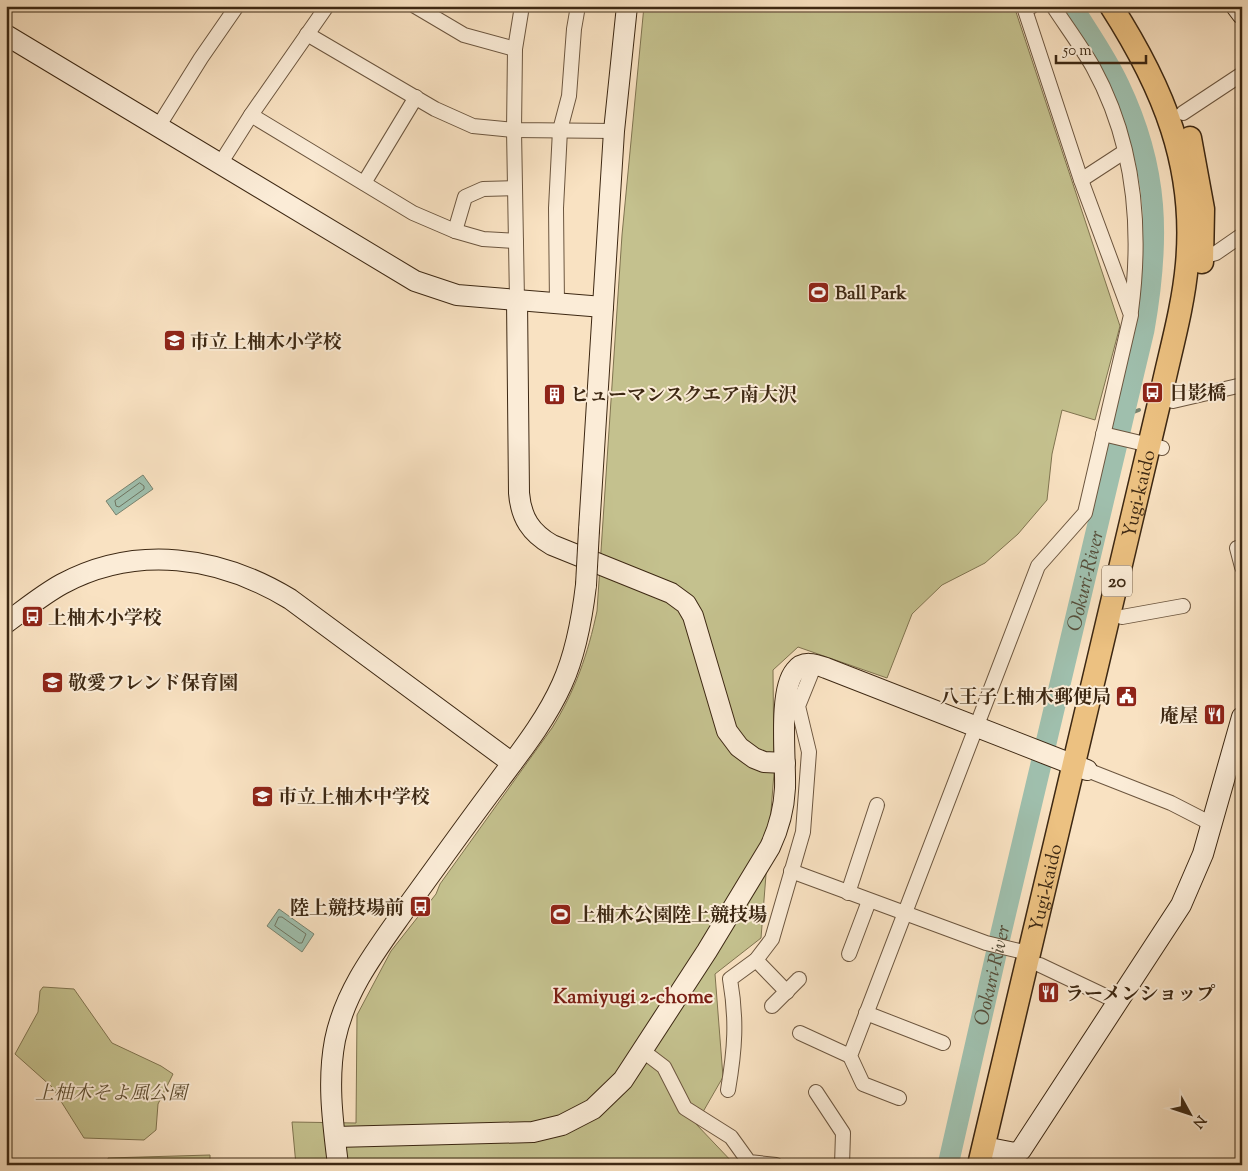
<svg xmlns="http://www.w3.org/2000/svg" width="1248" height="1171" viewBox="0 0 1248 1171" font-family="'Sorts Mill Goudy','Noto Serif JP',serif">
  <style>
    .green { fill: #c4c18e; stroke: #807450 }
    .water { fill: #9fbfad; stroke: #78836f }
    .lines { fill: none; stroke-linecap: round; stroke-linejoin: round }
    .shore { stroke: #6e7460; stroke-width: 1 }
    .stream { stroke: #78836f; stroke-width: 4 }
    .river { stroke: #9fbfad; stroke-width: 21 }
    .street-casing { stroke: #6c563f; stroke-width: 16 }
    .secondary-casing { stroke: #3d2813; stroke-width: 22 }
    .primary-casing { stroke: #3d2813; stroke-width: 25 }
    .street { stroke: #fbecd7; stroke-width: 14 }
    .secondary { stroke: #fbecd7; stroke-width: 20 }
    .primary { stroke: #ecc181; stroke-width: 22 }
    .secondary-bridge-casing { stroke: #3d2813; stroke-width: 22; stroke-linecap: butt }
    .secondary-bridge { stroke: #fbecd7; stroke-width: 20 }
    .labels { text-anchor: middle; stroke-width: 4; stroke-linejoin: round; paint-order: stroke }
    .shield { fill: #fbecd7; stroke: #76634e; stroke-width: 1 }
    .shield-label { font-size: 18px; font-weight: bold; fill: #3d2813 }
    .poi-label { font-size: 19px; font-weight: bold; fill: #3d2813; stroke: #fbecd7; text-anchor: start }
    .street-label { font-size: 19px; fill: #3d2813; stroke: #fbecd7 }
    .park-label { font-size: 19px; font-style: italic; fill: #5f4e32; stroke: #fbecd7 }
    .water-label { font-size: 20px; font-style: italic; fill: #564e3a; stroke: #fbecd7 }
    .neighbourhood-label { font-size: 20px; font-weight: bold; fill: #7a1f14; stroke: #fbecd7 }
  </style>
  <rect width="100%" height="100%" fill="#f9e2c2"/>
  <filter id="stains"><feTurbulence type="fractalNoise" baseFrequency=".004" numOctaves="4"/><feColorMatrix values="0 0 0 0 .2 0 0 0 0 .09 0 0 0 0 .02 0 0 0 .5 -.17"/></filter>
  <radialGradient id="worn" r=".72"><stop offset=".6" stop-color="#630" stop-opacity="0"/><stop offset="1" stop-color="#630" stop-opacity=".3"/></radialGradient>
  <g class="green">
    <path d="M644,6h370l106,320 -25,94 -33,-10 -10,44 -5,46 -29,34 -33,29 -43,22 -30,29 -25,64 -89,-31 -25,23 1,103 -13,165 -46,36 8,103 -27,47 39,41h-439l-4,-43 64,1 1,-108 34,-64 45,-57 4,-10 112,-156c23,-37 36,-74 45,-117l25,-376z"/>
    <polygon points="43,987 74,989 112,1043 161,1066 173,1074 158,1104 156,1130 144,1140 84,1138 52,1087 15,1054 38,1012 40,991"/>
    <polygon points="210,1155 210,1165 108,1165 108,1158"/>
  </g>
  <g class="water">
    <polygon points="143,475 153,489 116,515 106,501"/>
    <polygon points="279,909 314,934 302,952 267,926"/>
  </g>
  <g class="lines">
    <g class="shore">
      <polygon points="140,483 144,486 144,489 119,507 116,506 115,501"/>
      <polygon points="279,917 282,917 306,934 302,943 299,943 275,926"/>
    </g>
    <polyline class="stream" points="1123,416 1139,410"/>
    <path class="river" id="s1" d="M948,1165l52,-228 144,-607c16,-91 15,-161 -25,-245 -13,-28 -31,-53 -47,-79"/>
    <defs>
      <g id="street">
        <polyline points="327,6 251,115 413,213 455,231 483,239 516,241"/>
        <polyline points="415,6 464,35 515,49"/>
        <path d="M1053,6c13,20 28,40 40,61 41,75 49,161 38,244"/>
        <polyline points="307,34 435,109 473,126 514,130 614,131"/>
        <polyline points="1183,113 1242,74"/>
        <polyline points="158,127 201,58 237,6"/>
        <polyline points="220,164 251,115"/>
        <polyline points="1081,180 1124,152"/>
        <polyline points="364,183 416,97"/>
        <polyline points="455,231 465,197 483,189 515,188"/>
        <polyline points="1202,257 1216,253 1242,235"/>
        <polyline points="517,300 514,130 515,49 522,6"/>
        <polyline points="557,304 556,208 560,130 569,96 574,29 578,6"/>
        <polyline points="1173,401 1242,385"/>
        <polyline points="1103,434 1162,448"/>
        <polyline points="1237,548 1242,567"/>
        <polyline points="1122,617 1183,606"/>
        <polyline points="1087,770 1171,803 1212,824"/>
        <polyline points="791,871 986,943 1028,953"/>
        <polyline points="848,893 877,805"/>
        <polyline points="849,954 869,901"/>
        <polyline points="756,960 787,992"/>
        <polyline points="1040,965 1118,1002"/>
        <polyline points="772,1006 799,979"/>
        <polyline points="866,1013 943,1043"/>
        <polyline points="800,1033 850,1056"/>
        <polyline points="643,1051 664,1067 685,1108 731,1137 749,1162 776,1165"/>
        <path d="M728,1090c7,-41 9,-70 2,-111l26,-19 16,-21 31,-107 6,-80 -11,-46 17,-42"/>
        <polyline points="816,1092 843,1133 842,1165"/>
        <polyline points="899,1098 863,1084 850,1056 1038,566 1085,513 1131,315 1081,180 1025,10 1032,6"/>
      </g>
      <g id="secondary">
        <polyline points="1236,6 1242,14"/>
        <polyline points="6,35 415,281 457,295 603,307"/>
        <path d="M517,300l2,193c2,25 12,40 33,52l119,48 15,11 7,12 34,115 12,16 15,11 10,4 21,1"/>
        <polyline points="589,530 614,131 627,6"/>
        <path d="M6,623c18,-13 36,-28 56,-39 75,-40 157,-28 228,15l222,164"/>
        <path d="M335,1137l198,-5 29,-7 31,-16 30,-29 84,-129 63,-104c9,-19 14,-38 15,-59 1,-28 -7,-97 10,-117 8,-11 20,-7 31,-3l261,102"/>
        <polyline points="984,1147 1015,1153 1021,1150 1181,905 1203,854 1242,717"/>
        <path d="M338,1165c-5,-42 -11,-83 -3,-125 10,-49 40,-88 69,-129 30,-41 59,-82 89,-122 25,-34 52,-67 69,-105 14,-31 20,-65 24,-99"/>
      </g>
      <g id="primary">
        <polyline points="1190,138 1203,209 1202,262"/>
        <path id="s2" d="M979,1165l182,-770c9,-43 22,-86 26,-131 9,-98 -24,-177 -76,-258"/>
      </g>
    </defs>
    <use href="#street" class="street-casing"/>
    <use href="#secondary" class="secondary-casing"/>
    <use href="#primary" class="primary-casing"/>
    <use href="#street" class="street"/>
    <use href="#secondary" class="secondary"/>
    <use href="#primary" class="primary"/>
    <defs>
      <polyline id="secondary-bridge" points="586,585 589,530"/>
    </defs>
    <use href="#secondary-bridge" class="secondary-bridge-casing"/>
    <use href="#secondary-bridge" class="secondary-bridge"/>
  </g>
  <defs>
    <symbol id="stadium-square" viewBox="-11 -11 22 22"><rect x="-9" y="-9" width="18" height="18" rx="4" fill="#8f2418" stroke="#fbecd7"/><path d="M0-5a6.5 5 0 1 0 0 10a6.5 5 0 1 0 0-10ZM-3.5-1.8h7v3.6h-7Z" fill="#fff"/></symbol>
    <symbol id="school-square" viewBox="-11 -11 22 22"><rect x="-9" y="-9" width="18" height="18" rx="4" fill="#8f2418" stroke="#fbecd7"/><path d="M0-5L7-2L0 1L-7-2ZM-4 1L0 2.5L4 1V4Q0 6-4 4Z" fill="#fff"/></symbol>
    <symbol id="bus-square" viewBox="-11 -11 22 22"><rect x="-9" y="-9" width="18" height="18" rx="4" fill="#8f2418" stroke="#fbecd7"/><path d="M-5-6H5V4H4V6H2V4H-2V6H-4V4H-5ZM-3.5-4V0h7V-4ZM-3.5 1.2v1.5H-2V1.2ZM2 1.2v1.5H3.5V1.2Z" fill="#fff"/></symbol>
    <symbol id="building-square" viewBox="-11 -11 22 22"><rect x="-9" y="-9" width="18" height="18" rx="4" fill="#8f2418" stroke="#fbecd7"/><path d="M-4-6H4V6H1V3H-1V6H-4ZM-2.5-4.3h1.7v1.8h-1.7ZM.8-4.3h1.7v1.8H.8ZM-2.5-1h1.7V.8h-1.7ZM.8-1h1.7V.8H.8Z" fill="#fff"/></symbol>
    <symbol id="civic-square" viewBox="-11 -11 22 22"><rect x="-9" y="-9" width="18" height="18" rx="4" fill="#8f2418" stroke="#fbecd7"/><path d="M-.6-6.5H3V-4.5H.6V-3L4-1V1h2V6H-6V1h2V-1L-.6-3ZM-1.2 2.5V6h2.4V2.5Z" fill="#fff"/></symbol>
    <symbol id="restaurant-square" viewBox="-11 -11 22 22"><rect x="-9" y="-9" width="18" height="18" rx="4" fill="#8f2418" stroke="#fbecd7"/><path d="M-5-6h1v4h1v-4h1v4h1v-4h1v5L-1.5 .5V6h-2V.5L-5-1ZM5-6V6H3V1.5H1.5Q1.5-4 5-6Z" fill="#fff"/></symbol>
  </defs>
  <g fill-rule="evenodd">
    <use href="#stadium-square" x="806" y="280" width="25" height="25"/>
    <use href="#school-square" x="162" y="328" width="25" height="25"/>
    <use href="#bus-square" x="1140" y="380" width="25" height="25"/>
    <use href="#building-square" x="542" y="382" width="25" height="25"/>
    <use href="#bus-square" x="20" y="604" width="25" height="25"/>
    <use href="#school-square" x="40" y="670" width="25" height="25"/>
    <use href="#civic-square" x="1114" y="684" width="25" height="25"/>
    <use href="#restaurant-square" x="1202" y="702" width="25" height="25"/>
    <use href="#school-square" x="250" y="784" width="25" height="25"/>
    <use href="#bus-square" x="408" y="894" width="25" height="25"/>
    <use href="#stadium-square" x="548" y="902" width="25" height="25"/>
    <use href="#restaurant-square" x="1036" y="980" width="25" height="25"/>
  </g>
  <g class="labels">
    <rect class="shield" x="1102" y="565.5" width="30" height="31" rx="4"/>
    <g class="shield-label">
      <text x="1117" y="587">20</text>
    </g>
    <g class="poi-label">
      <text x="835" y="299">Ball Park</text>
      <text x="190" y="348">市立上柚木小学校</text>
      <text x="1169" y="399">日影橋</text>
      <text x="570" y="401">ヒューマンスクエア南大沢</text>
      <text x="48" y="624">上柚木小学校</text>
      <text x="68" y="689">敬愛フレンド保育園</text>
      <text x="1111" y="703" text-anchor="end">八王子上柚木郵便局</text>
      <text x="1198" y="722" text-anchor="end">庵屋</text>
      <text x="278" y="803">市立上柚木中学校</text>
      <text x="404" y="914" text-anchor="end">陸上競技場前</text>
      <text x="577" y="921">上柚木公園陸上競技場</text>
      <text x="1065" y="1000">ラーメンショップ</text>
    </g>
    <g class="street-label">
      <text dy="7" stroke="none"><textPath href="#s2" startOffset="690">Yugi-kaido</textPath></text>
      <text dy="7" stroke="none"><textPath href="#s2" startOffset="285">Yugi-kaido</textPath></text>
    </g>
    <g class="park-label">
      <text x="111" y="1099">上柚木そよ風公園</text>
    </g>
    <g class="water-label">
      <text dy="7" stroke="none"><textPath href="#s1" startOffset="600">Ookuri-River</textPath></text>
      <text dy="7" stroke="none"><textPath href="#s1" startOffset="195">Ookuri-River</textPath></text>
    </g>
    <g class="neighbourhood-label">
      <text x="633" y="1003">Kamiyugi 2-chome</text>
    </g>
  </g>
  <rect width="1248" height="1171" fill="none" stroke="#f9e2c2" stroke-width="25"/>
  <rect x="8" y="8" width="1233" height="1156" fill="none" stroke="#3d2813" stroke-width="2.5"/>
  <rect x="12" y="12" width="1223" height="1146" fill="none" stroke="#3d2813"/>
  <g transform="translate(1190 1114) rotate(130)" stroke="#fbecd7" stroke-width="4" paint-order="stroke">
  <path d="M0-4L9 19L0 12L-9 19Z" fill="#3d2813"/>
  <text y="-8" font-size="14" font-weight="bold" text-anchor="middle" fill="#3d2813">N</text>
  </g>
  <path d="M1056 55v8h90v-8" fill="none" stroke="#3d2813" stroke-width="2.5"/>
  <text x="1063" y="55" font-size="15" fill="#3d2813" stroke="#fbecd7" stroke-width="4" paint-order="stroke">50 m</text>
  <rect width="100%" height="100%" filter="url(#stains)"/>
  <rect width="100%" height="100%" fill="url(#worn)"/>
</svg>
